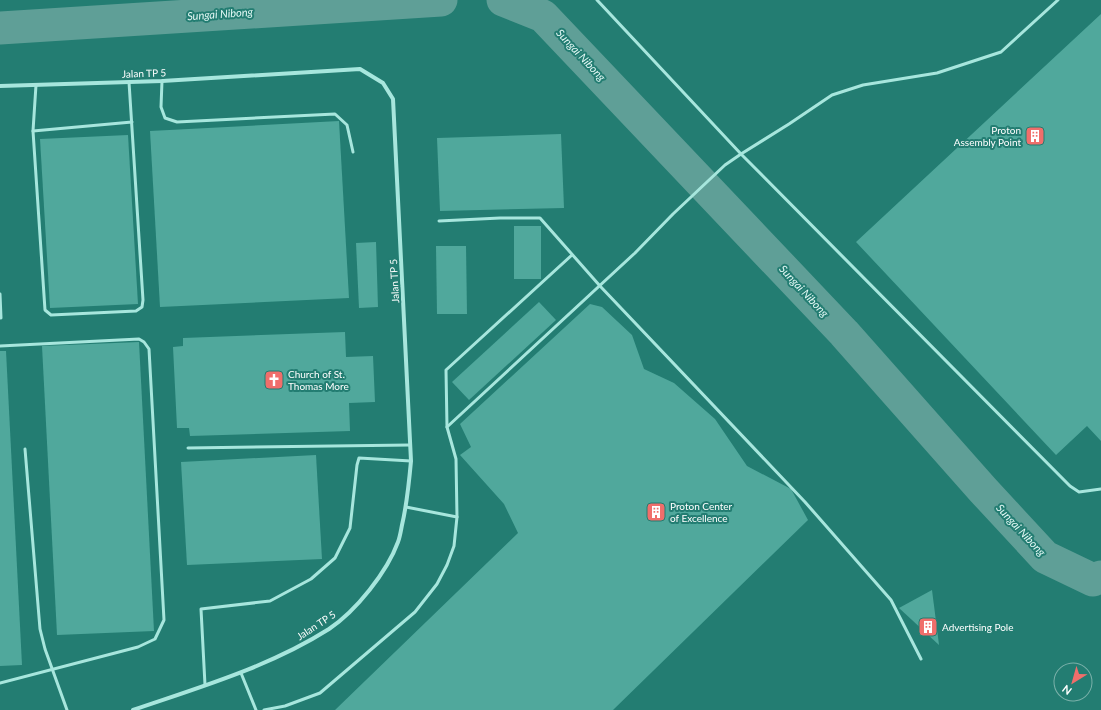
<svg xmlns="http://www.w3.org/2000/svg" width="1101" height="710" viewBox="0 0 1101 710" font-family="Lato,sans-serif">
  <style>
    .lines { fill: none; stroke-linecap: round; stroke-linejoin: round }
    .river { stroke: #5f9f97; stroke-width: 33 }
    .building { fill: #50a89c }
    .lane { stroke: #a7e6dd; stroke-width: 3 }
    .street { stroke: #a7e6dd; stroke-width: 4 }
    .labels { text-anchor: middle; stroke-width: 4; stroke-linejoin: round; paint-order: stroke }
    .street-label { font-size: 10px; fill: #fff; stroke: #237d72 }
    .poi-label { font-size: 10px; fill: #fff; stroke: #237d72; text-anchor: start }
    .water-label { font-size: 11px; font-style: italic; fill: #e4f9f6; stroke: #237d72 }
  </style>
  <rect width="100%" height="100%" fill="#237d72"/>
  <g class="lines">
    <g class="river">
      <polyline points="503,0 543,16 844,333 983,490 1045,557 1093,580 1101,577"/>
      <polyline points="0,28 441,0"/>
    </g>
  </g>
  <g class="building">
    <polygon points="1101,14 1101,441 1087,426 1056,455 856,242"/>
    <polygon points="339,121 349,298 160,307 150,131"/>
    <polygon points="561,134 564,208 440,211 437,138"/>
    <polygon points="128,135 138,304 50,308 40,139"/>
    <rect x="514" y="226" width="27" height="53"/>
    <polygon points="376,242 378,307 359,308 356,243"/>
    <polygon points="436,246 466,246 467,314 437,314"/>
    <polygon points="539,302 556,320 469,400 452,382"/>
    <polygon points="590,304 602,307 632,335 644,369 674,383 715,419 747,466 791,489 808,520 613,710 335,710 518,533 504,504 460,455 471,447 460,424"/>
    <polygon points="345,332 346,357 373,356 375,402 349,403 350,431 190,436 189,428 177,428 173,347 183,346 183,338"/>
    <polygon points="139,342 154,631 57,635 42,346"/>
    <polygon points="0,351 6,351 22,665 0,666"/>
    <polygon points="316,455 322,559 187,565 181,462"/>
    <polygon points="932,590 939,645 899,608"/>
  </g>
  <g class="lines">
    <g class="lane">
      <polyline points="597,0 741,154 1070,486 1079,492 1101,489"/>
      <polyline points="162,81 161,107 165,118 177,122 335,114 347,125 353,152"/>
      <polyline points="36,85 33,131 45,310 51,315 136,311 142,307 143,300 129,82"/>
      <polyline points="33,131 132,122"/>
      <polyline points="439,221 500,218 540,218 600,286 805,502 891,600 921,659"/>
      <polyline points="0,294 1,318"/>
      <polyline points="0,346 139,339 144,342 149,349 164,620 155,639 138,647 0,683"/>
      <polyline points="447,427 635,253 673,214 725,165 741,154 789,124 832,95 863,85 937,73 1001,52 1058,0"/>
      <polyline points="188,448 410,445"/>
      <polyline points="25,449 40,629 45,649 67,710"/>
      <polyline points="406,507 457,517"/>
      <polyline points="241,673 256,710"/>
      <polyline points="205,685 201,609 270,601 311,579 335,558 350,528 357,465 359,458 411,461"/>
      <polyline points="264,710 285,706 320,693 415,612 437,584 447,565 454,546 457,517 456,459 447,427 446,370 572,255"/>
    </g>
    <path class="street" d="M0,86l162,-5 198,-12 23,14 10,16 18,362c-2,22 -4,43 -9,64 -1,5 -2,12 -4,17 -11,30 -42,69 -69,87 -60,38 -129,58 -196,81"/>
  </g>
  <defs>
    <symbol id="building-square" viewBox="-11 -11 22 22"><rect x="-9" y="-9" width="18" height="18" rx="4" fill="#f06e6b" stroke="#237d72"/><path d="M-4-6H4V6H1V3H-1V6H-4ZM-2.5-4.3h1.7v1.8h-1.7ZM.8-4.3h1.7v1.8H.8ZM-2.5-1h1.7V.8h-1.7ZM.8-1h1.7V.8H.8Z" fill="#fff"/></symbol>
    <symbol id="church-square" viewBox="-11 -11 22 22"><rect x="-9" y="-9" width="18" height="18" rx="4" fill="#f06e6b" stroke="#237d72"/><path d="M-1.2-6h2.4v3.5h3.3v2.4h-3.3V6h-2.4V-.1h-3.3v-2.4h3.3Z" fill="#fff"/></symbol>
  </defs>
  <g fill-rule="evenodd">
    <use href="#building-square" x="1024" y="125" width="22" height="22"/>
    <use href="#church-square" x="263" y="369" width="22" height="22"/>
    <use href="#building-square" x="645" y="501" width="22" height="22"/>
    <use href="#building-square" x="917" y="616" width="22" height="22"/>
  </g>
  <g class="labels">
    <g class="street-label">
      <text transform="translate(144 73) rotate(-2)" y="4">Jalan TP 5</text>
      <text transform="translate(394 281) rotate(-93)" y="4">Jalan TP 5</text>
      <text transform="translate(316 625) rotate(-33)" y="4">Jalan TP 5</text>
    </g>
    <g class="poi-label">
      <text x="1021" y="134" text-anchor="end">Proton<tspan x="1021" dy="12">Assembly Point</tspan></text>
      <text x="288" y="378">Church of St.<tspan x="288" dy="12">Thomas More</tspan></text>
      <text x="670" y="510">Proton Center<tspan x="670" dy="12">of Excellence</tspan></text>
      <text x="942" y="631">Advertising Pole</text>
    </g>
    <g class="water-label">
      <text transform="translate(220 14) rotate(-4)" y="4">Sungai Nibong</text>
      <text transform="translate(581 55) rotate(47)" y="4">Sungai Nibong</text>
      <text transform="translate(804 291) rotate(47)" y="4">Sungai Nibong</text>
      <text transform="translate(1021 530) rotate(47)" y="4">Sungai Nibong</text>
    </g>
  </g>
  <g transform="translate(1073 682) rotate(217)"><circle r="19" fill="#237d72" stroke="#7bb1aa"/>
  <path d="M0-3L7 15L0 10L-7 15Z" fill="#f06e6b"/>
  <text y="-6" font-size="11" font-weight="bold" text-anchor="middle" fill="#ffffff">N</text>
  </g>
</svg>
